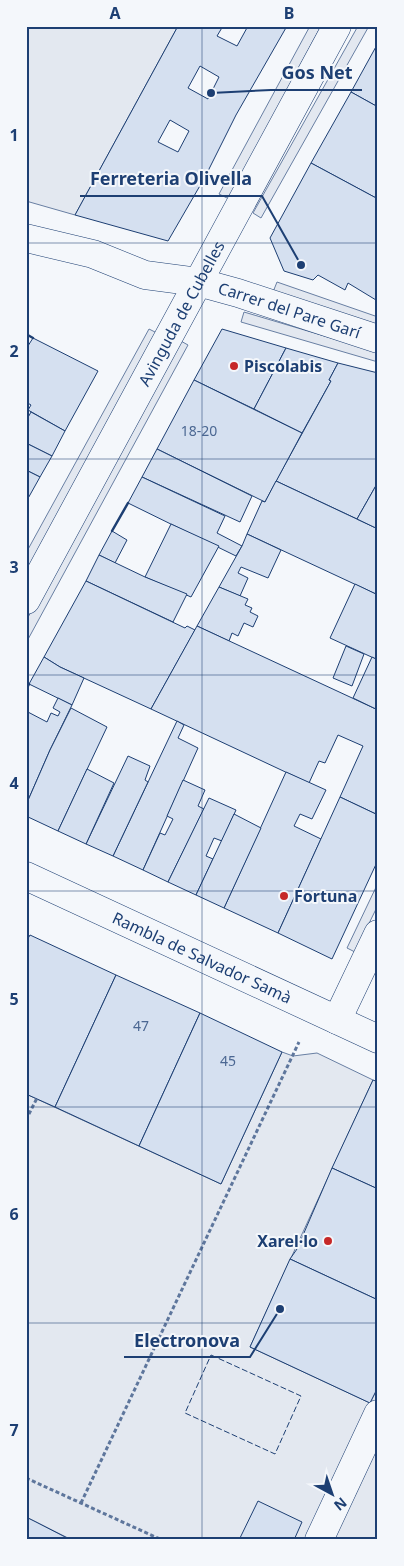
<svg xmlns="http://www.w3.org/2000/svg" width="404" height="1566" viewBox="0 0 404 1566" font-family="'Noto Sans',sans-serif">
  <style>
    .parking { fill: #e3e8f0; stroke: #687fa3 }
    .building { fill: #d5e0f0; stroke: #1d3f73; fill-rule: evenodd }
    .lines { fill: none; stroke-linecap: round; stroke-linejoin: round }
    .minor-casing { stroke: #1d3f73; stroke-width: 29 }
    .path { stroke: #5e769c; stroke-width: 3; stroke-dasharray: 4 2.5; stroke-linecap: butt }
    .minor { stroke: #f4f7fb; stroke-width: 28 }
    .fence { stroke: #1d3f73; stroke-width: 1; stroke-dasharray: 6 2.5; stroke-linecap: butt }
    .wall { stroke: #1d3f73; stroke-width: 2.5 }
    .grid { fill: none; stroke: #1d3f73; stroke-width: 1; stroke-opacity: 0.55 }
    .poi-dot { fill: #c62828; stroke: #f4f7fb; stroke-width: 2 }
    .labels { text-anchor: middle; stroke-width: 4; stroke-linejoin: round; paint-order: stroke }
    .number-label { font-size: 14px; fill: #4b6792 }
    .street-label { font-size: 16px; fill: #1d3f73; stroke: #f4f7fb }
    .poi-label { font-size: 16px; font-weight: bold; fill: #1d3f73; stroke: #f4f7fb; text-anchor: start }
    .leader { fill: none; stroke: #1d3f73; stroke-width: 2 }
    .callout-dot { fill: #1d3f73; stroke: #f4f7fb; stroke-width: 2 }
    .callout-label { font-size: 18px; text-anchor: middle; font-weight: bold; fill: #1d3f73; stroke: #f4f7fb; stroke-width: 4; stroke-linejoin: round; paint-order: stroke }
    .neatline { fill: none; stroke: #1d3f73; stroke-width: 2 }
    .grid-label { font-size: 16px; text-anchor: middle; font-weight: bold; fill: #1d3f73 }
  </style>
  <rect width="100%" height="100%" fill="#f4f7fb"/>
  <g class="parking">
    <polygon points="26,26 178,26 75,215 26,201"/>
    <polygon points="310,26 321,26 229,199 219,194"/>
    <polygon points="358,26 369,26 261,218 253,213"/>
    <polygon points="277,282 378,317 378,329 273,292"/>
    <polygon points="244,312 378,352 378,362 241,322"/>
    <polygon points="149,329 159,334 26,576 26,553"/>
    <polygon points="179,340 188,345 26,643 26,621"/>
    <polygon points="378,883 378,905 355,952 347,948"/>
    <polygon points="282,1052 293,1056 317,1053 373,1080 250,1347 370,1403 378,1387 378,1540 72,1540 26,1517 26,1094 221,1184"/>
  </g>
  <g class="building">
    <path d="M178,26h45l-6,10 20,10 11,-20h39l-51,89 -31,62 -37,64 -93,-26zM200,66l19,11 -11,22 -20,-11zM170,120l19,11 -11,21 -20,-10z"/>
    <polygon points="378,43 378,107 351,92"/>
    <polygon points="351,92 378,107 378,199 311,163"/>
    <polygon points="311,163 378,199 378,297 376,300 348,283 345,290 318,275 313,280 284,271 270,238"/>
    <polygon points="222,329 286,348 254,409 194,380"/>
    <polygon points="33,338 98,371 65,431 28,410 31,405 26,402 26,349"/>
    <polygon points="286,348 338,363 329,380 331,381 302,433 254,409"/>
    <polygon points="338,363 378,373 378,482 357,519 276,481 331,381 329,380"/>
    <polygon points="194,380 302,433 265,502 157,449"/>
    <polygon points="31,412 65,431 52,456 26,443 26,421"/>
    <polygon points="26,443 52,456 40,477 26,470"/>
    <polygon points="157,449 252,496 240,522 142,477"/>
    <polygon points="26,470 40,477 26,502"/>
    <polygon points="142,477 225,516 217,533 242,546 236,556 128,503"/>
    <polygon points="276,481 378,529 378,595 247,534 262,501 265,502"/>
    <polygon points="378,482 378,529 357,519"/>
    <polygon points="171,524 219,546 191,597 145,577"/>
    <polygon points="112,531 127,540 115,563 99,555"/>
    <polygon points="247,534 281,550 268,578 241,567 238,573 248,578 240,596 219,587 242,546"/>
    <polygon points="99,555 145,577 187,594 173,622 86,581"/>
    <polygon points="86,581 185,628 187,626 195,630 151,709 60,667 44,657"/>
    <polygon points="355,584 378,595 378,660 330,638"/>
    <polygon points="219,587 248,599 245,605 252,608 250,612 258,616 253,627 244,623 238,636 232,633 229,641 197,626"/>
    <polygon points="197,626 378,710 378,815 340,797 363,746 338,735 325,763 319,761 309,783 151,709"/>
    <polygon points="346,646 364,654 352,686 333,678"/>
    <polygon points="44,657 60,667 84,678 72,705 29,684"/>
    <polygon points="372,657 378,660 378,710 353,698"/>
    <polygon points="58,698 72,705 50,750 26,805 26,711 47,722 51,713 58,716 60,712 53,708"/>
    <polygon points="71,708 107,727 58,831 26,816 26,805 50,750"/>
    <polygon points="177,721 184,725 178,738 198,748 143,870 113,856"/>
    <polygon points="128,756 150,766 145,780 148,782 113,856 86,844"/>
    <polygon points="87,769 114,783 86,844 58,831"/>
    <polygon points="286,772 326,790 312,819 300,814 294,826 321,839 278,933 224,908"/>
    <polygon points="183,780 205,790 198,806 204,809 168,882 143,870 160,833 165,835 173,819 167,816"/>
    <polygon points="340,797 378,815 378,860 332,959 278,933"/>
    <polygon points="209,798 236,810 222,841 214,838 206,856 213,859 196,895 168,882"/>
    <polygon points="234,814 261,828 224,908 196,895"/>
    <polygon points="30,935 116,975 55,1107 26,1094 26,942"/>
    <polygon points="116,975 200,1013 139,1146 55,1107"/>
    <polygon points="200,1013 282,1052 221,1184 139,1146"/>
    <polygon points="373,1080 378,1082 378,1189 332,1168"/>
    <polygon points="332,1168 378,1189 378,1300 290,1259 297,1249"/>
    <polygon points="290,1259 378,1300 378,1387 370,1403 250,1347"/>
    <polygon points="258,1501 302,1522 294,1540 239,1540"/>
    <polygon points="26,1517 36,1522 71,1540 26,1540"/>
  </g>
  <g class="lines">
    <defs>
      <g id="minor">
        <path id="s1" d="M26,238l67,16 52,21 53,7 40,11 140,46"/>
        <path id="s2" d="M26,600l311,-574"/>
        <path id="s3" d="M26,876l352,163"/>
        <polyline points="337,1020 378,934"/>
        <polyline points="319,1540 378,1414"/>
      </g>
    </defs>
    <use href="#minor" class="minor-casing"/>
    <g class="path">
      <polyline points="26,1120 37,1098"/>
      <polyline points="26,1478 162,1540"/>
      <polyline points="81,1503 299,1042"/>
    </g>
    <use href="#minor" class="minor"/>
    <polygon class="fence" points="211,1355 301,1396 275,1454 185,1413"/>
    <g class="wall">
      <polyline points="26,334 33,338"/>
      <polyline points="112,531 128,503"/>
      <polyline points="26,690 29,684"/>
    </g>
  </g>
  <path class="grid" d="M202,26v1514M26,243h352M26,459h352M26,675h352M26,891h352M26,1107h352M26,1323h352"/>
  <g class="poi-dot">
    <circle cx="234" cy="366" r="5"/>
    <circle cx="284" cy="896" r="5"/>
    <circle cx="328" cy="1241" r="5"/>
  </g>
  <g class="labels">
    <g class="number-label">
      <text x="199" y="436">18-20</text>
      <text x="141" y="1031">47</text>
      <text x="228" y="1066">45</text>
    </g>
    <g class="street-label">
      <text dy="6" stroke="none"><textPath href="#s1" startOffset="274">Carrer del Pare Garí</textPath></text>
      <text dy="6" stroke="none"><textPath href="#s2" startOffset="326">Avinguda de Cubelles</textPath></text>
      <text dy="6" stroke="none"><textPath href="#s3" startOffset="194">Rambla de Salvador Samà</textPath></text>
    </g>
    <g class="poi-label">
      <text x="244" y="372">Piscolabis</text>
      <text x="294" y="902">Fortuna</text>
      <text x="318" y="1247" text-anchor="end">Xarel·lo</text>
    </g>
  </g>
  <path class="leader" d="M211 93L271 90H362M301 265L262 196H80M280 1309L250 1357H124"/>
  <g class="callout-dot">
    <circle cx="211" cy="93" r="5"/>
    <circle cx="301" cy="265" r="5"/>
    <circle cx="280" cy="1309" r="5"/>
  </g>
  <g class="callout-label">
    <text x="317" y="79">Gos Net</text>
    <text x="171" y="185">Ferreteria Olivella</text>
    <text x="187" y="1347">Electronova</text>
  </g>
  <rect width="404" height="1566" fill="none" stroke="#f4f7fb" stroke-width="55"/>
  <g transform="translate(332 1494) rotate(140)" stroke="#f4f7fb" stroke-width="4" paint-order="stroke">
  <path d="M0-4L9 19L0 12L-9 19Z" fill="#1d3f73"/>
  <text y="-8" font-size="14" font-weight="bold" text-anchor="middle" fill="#1d3f73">N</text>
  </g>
  <rect x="28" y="28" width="348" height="1510" class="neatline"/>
  <g class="grid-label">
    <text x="115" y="19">A</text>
    <text x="289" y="19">B</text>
    <text x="14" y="141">1</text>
    <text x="14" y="357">2</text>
    <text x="14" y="573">3</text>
    <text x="14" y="789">4</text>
    <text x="14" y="1005">5</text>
    <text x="14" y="1220">6</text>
    <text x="14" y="1436">7</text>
  </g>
</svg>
